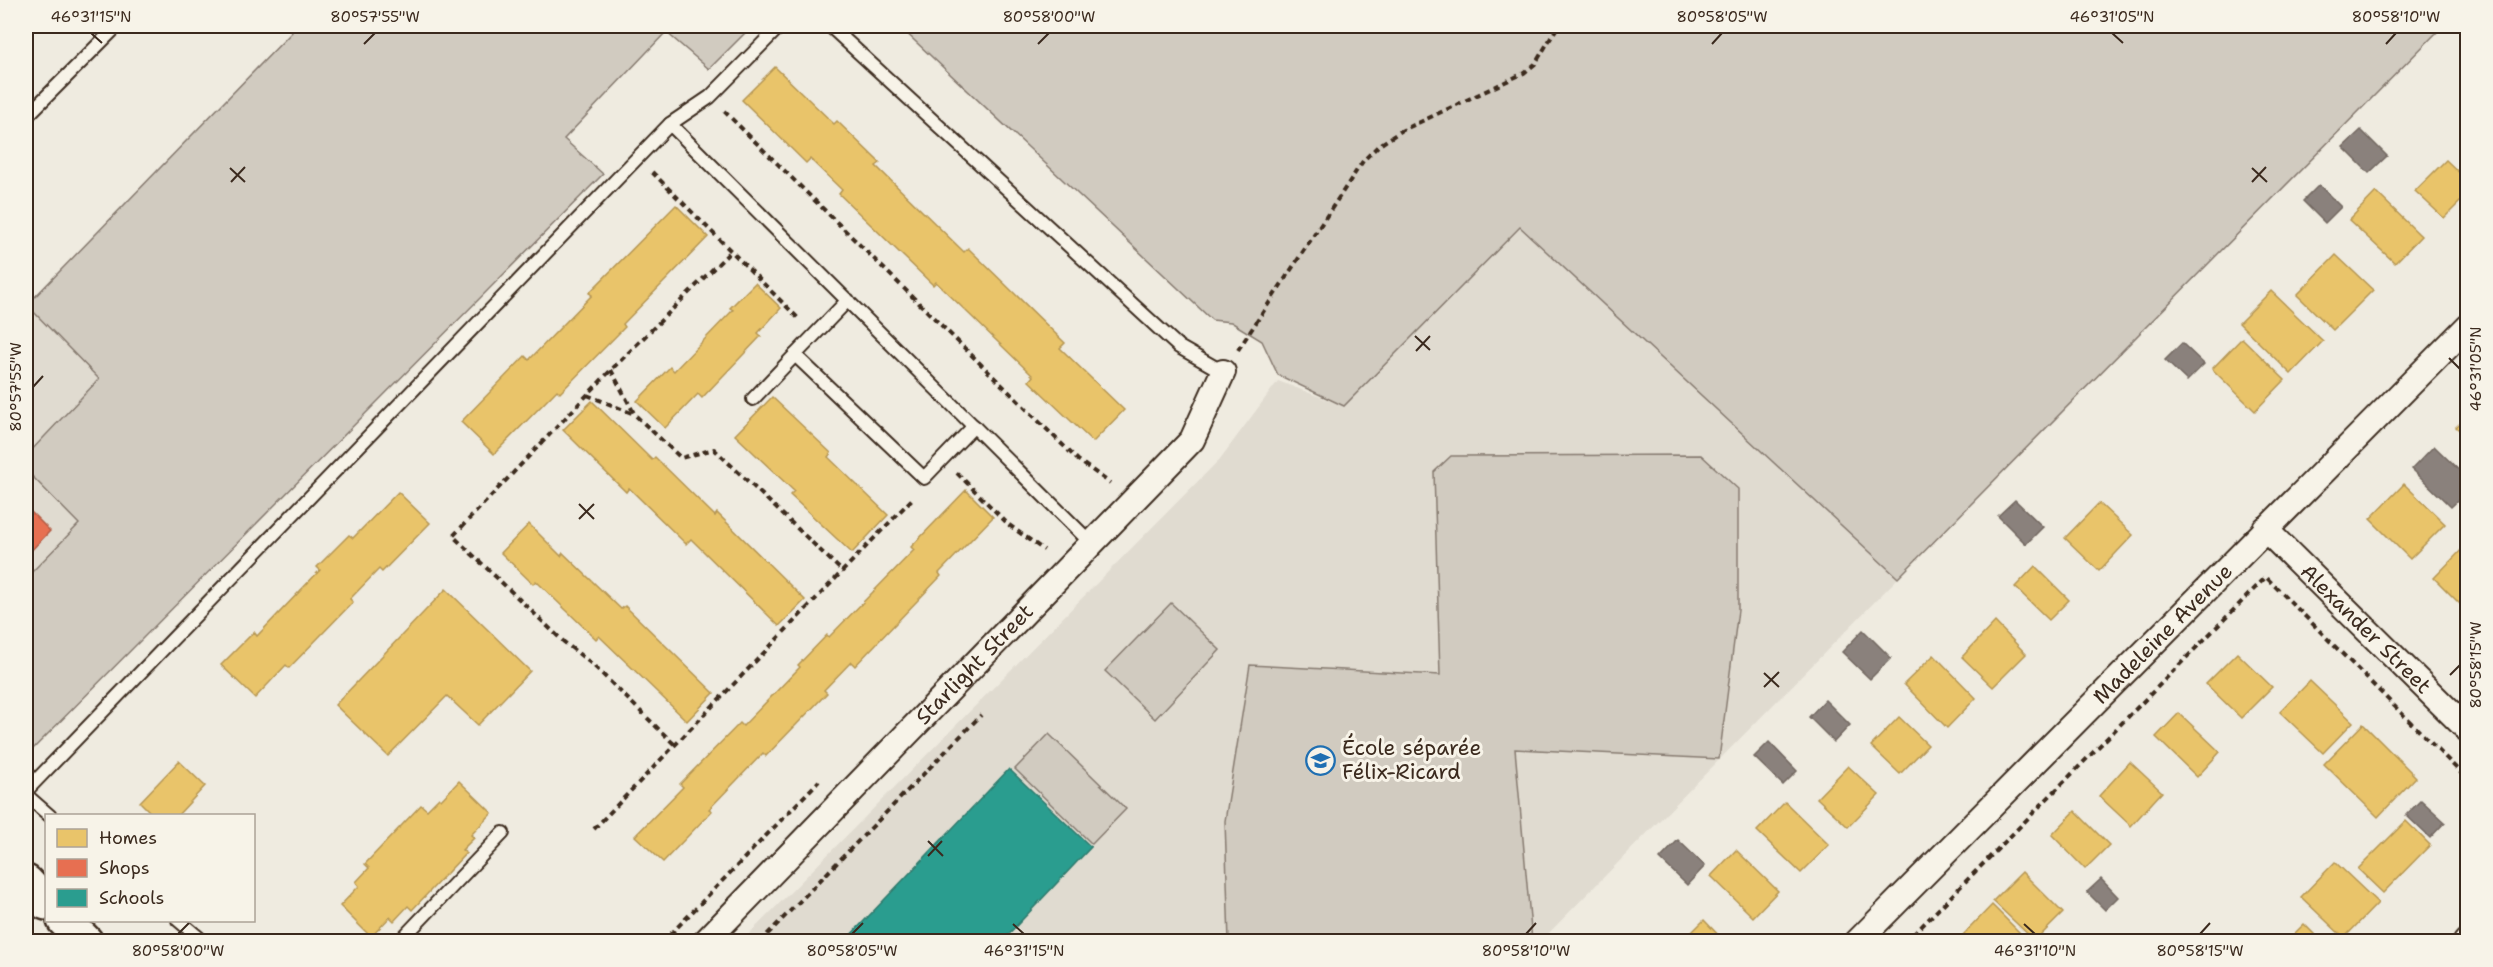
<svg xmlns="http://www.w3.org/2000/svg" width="2493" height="967" viewBox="0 0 2493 967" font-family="'Shantell Sans',sans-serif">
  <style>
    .built { fill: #e0dbd0 }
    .green { fill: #d1cbc0; stroke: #867a6f; stroke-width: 1.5 }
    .homes { fill: #e9c46a; stroke: #b59653; stroke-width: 1.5 }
    .shops { fill: #e76f51; stroke: #b35a42; stroke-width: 1.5 }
    .schools { fill: #2a9d8f; stroke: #2f7a6d; stroke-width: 1.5 }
    .industry { fill: #8a817c; stroke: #726760; stroke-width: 1.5 }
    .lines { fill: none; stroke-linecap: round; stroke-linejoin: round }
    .service-casing { stroke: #3b2a1e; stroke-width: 16 }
    .minor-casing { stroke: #3b2a1e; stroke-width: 28 }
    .secondary-casing { stroke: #3b2a1e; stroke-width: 38 }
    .path { stroke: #3b2a1e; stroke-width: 4; stroke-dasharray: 6 4.5; stroke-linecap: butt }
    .service { stroke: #f7f3e8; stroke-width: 12 }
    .minor { stroke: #f7f3e8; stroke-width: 24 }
    .secondary { stroke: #f7f3e8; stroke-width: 33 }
    .ticks { fill: none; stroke: #3b2a1e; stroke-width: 2 }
    .labels { text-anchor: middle; stroke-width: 6; stroke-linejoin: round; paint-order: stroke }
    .street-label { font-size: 21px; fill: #3b2a1e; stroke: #f7f3e8 }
    .poi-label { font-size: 21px; fill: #3b2a1e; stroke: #f7f3e8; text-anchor: start }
    .neatline { fill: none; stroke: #3b2a1e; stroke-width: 2 }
    .ticks-label { font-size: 15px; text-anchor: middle; fill: #3b2a1e }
  </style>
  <rect width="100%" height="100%" fill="#efebe0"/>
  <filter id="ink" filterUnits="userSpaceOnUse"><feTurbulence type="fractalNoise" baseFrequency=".0167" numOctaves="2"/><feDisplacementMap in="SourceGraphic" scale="12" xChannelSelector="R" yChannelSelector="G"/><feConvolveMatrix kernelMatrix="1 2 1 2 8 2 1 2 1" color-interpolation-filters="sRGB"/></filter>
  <g filter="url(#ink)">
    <g class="built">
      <polygon points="1520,226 1898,578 1541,941 741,942 1220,459 1278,381 1344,406"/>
      <polygon points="27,305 99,379 26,456 26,306"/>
      <polygon points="26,470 79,524 26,578"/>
    </g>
    <g class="green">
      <polygon points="286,26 752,26 709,69 666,32 564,139 603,174 26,756 26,578 79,524 26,470 26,456 99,379 27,305 292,32"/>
      <polygon points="899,26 2443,26 1898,578 1520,227 1344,406 1278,375 1262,341 1231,322 1212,320"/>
      <polygon points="1701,455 1738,489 1738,610 1719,759 1515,749 1532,941 1229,941 1225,821 1250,665 1440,675 1434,472 1451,456"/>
      <polygon points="1171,603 1220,650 1155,719 1105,671"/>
      <polygon points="1049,734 1126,809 1092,844 1015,769"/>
    </g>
    <g class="homes">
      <polygon points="775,67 834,124 837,121 880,163 876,166 964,252 968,248 1065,343 1060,348 1124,410 1093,442 1029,381 1033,376 936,282 933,285 839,194 842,190 810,159 806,163 742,100"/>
      <polygon points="2446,160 2468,181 2468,194 2444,218 2415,191"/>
      <polygon points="2376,192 2421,236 2395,263 2349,220"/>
      <polygon points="676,205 708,237 623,324 625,327 560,393 557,390 494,454 461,422 525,356 529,360 592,295 589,293"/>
      <polygon points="2336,255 2373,290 2333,330 2297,295"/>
      <polygon points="755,283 781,308 758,333 761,336 702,398 698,394 665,428 637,401 670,367 674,371 733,310 730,308"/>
      <polygon points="2271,291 2323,341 2291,374 2239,323"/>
      <polygon points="2242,338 2285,380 2255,411 2212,369"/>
      <polygon points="772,397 831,453 828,457 888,515 852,553 790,495 794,491 735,435"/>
      <polygon points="592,401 652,460 655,457 715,516 717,513 805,600 779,626 691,539 686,544 629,488 626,492 563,430"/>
      <polygon points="2468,416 2468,438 2456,427"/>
      <polygon points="2404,484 2445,524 2410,559 2370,519"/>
      <polygon points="966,490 993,517 939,573 941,576 855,666 851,662 824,690 827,693 766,756 763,753 709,809 712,811 663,862 635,836 683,787 680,784 740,723 743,726 800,667 798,665 827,635 829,637 914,550 911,547"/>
      <polygon points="398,492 430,523 382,572 379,569 350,599 353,602 289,668 286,665 255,698 221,665 254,632 257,636 320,570 317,567 349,535 353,538"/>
      <polygon points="2099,503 2133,535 2099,571 2065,538"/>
      <polygon points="529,524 561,556 563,553 621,609 625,606 714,693 687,721 599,636 596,639 536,581 533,584 501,553"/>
      <polygon points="2468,543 2468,608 2466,610 2434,578"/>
      <polygon points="2035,566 2069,600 2049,620 2015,587"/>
      <polygon points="446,589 530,671 478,725 447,696 388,756 335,705"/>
      <polygon points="1995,622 2026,654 1993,687 1962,657"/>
      <polygon points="2237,653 2272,687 2241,718 2206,684"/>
      <polygon points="1934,655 1976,698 1947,728 1904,684"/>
      <polygon points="2310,681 2353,722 2323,753 2280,712"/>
      <polygon points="2179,713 2220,752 2197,777 2156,737"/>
      <polygon points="1899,717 1928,745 1900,774 1871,746"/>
      <polygon points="2363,724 2416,777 2378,817 2324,764"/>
      <polygon points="179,761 205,786 177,816 154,816 140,802"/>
      <polygon points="2130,762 2162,792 2131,826 2099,796"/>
      <polygon points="1848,766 1879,795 1848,827 1817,798"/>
      <polygon points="459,781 492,813 471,835 474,838 462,850 466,853 412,910 408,906 394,921 390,917 371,937 340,906 359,886 356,882 369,868 365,864 421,805 427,810 439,798 441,800"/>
      <polygon points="1785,802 1829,845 1801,873 1757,831"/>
      <polygon points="2075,811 2109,845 2085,869 2052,835"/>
      <polygon points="2406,821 2430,845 2383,893 2358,869"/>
      <polygon points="1736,850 1778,891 1753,917 1711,876"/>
      <polygon points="2335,862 2378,903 2344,938 2301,897"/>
      <polygon points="2022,872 2063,913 2035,941 1993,901"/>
      <polygon points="1992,905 2029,942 1970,942 1963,935"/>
      <polygon points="1704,920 1725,942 1682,942"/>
      <polygon points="2304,924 2322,942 2286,942"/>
    </g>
    <polygon class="shops" points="26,507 50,531 26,556"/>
    <polygon class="schools" points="1009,769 1091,847 1001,942 844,942"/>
    <g class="industry">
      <polygon points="2361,130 2387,156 2369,173 2343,147"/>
      <polygon points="2319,185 2341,207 2325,223 2303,201"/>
      <polygon points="2182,343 2204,364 2187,381 2165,360"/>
      <polygon points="2434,446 2468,479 2468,491 2451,507 2412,469"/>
      <polygon points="2015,500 2043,527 2026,544 1998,516"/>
      <polygon points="1863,630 1891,658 1870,679 1842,652"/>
      <polygon points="1825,700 1850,725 1834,742 1809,717"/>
      <polygon points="1769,742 1797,771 1783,785 1754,757"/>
      <polygon points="2421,800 2445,822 2430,838 2406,815"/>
      <polygon points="1678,840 1705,866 1687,885 1660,859"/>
      <polygon points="2101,879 2118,897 2105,910 2087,892"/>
    </g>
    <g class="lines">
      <defs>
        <g id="service">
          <polyline points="830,26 1179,347 1223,372"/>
          <polyline points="26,117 117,26"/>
          <polyline points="670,124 710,97 780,26"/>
          <polyline points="848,300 795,355 924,478 974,426"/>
          <polyline points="753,399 795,355"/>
          <polyline points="26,791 670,124 1092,544"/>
          <polyline points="26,795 50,816"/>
          <polyline points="178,920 204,942"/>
          <polyline points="399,942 503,833"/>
        </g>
        <g id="minor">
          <path id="s1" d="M2265,529l203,201"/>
          <path id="s2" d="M705,942l487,-502 31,-68"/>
          <path id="s3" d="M1857,942l611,-616"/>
          <polyline points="2466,942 2468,940"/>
        </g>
        <g id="secondary">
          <polyline points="26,882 46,903"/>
          <polyline points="64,920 86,942"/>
        </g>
      </defs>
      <use href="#service" class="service-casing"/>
      <use href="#minor" class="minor-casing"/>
      <use href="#secondary" class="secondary-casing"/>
      <g class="path">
        <polyline points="724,111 1078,460 1110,483"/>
        <polyline points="652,172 799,319"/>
        <polyline points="1238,350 1363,161 1378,146 1401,131 1524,73 1535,64 1558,26"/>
        <polyline points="611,370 635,415 681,458 714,449 843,572"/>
        <polyline points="587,395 634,414"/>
        <polyline points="957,473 1009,525 1044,550"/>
        <polyline points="674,744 593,665 564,642 453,536 611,370 730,252"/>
        <polyline points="594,829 914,497"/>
        <polyline points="663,942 819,781"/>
        <polyline points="760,942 981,715"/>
        <polyline points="1906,942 2266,577 2468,780"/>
      </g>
      <use href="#service" class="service"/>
      <use href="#minor" class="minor"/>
      <use href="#secondary" class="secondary"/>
    </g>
  </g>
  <path class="ticks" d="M91,33l11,10M2112,33l11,10M364,44l11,-11M1038,44l11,-11M1712,44l10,-11M2386,44l10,-11M230,168l15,14M2252,168l15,14M231,182l14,-15M2252,182l14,-15M1415,336l15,14M1416,351l14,-15M2449,358l11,11M33,387l10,-11M579,504l15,15M579,519l15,-15M1764,673l15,14M2450,675l10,-10M1764,687l15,-15M928,841l15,15M928,856l14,-15M1013,924l11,10M2024,924l11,10M178,934l11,-11M852,934l11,-11M1526,934l10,-11M2200,934l10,-11"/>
  <defs>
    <symbol id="school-ring" viewBox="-11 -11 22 22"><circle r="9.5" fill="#f7f3e8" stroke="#1f6fb2" stroke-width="1.5"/><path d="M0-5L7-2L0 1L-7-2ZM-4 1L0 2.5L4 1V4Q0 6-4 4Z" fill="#1f6fb2"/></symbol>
  </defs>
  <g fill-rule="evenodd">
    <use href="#school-ring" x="1304" y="744" width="33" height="33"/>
  </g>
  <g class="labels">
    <g class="street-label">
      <text dy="7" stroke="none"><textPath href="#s1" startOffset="142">Alexander Street</textPath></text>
      <text dy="7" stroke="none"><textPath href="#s3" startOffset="434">Madeleine Avenue</textPath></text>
      <text dy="7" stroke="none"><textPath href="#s2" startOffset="387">Starlight Street</textPath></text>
    </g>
    <g class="poi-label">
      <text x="1342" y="755">École séparée<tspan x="1342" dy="24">Félix-Ricard</tspan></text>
    </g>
  </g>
  <rect width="2493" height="967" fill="none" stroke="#f7f3e8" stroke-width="66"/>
  <rect x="45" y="814" width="210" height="108" fill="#f7f3e8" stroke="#aca397" stroke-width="1.5"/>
  <rect x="57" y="829" width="30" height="18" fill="#e9c46a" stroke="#aca397" stroke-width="1.5"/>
  <text x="99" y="844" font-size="18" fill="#3b2a1e">Homes</text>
  <rect x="57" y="859" width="30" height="18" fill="#e76f51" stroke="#aca397" stroke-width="1.5"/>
  <text x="99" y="874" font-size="18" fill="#3b2a1e">Shops</text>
  <rect x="57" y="889" width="30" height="18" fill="#2a9d8f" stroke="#aca397" stroke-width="1.5"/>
  <text x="99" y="904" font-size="18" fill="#3b2a1e">Schools</text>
  <rect x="33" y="33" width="2427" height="901" class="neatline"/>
  <g class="ticks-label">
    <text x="91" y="22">46°31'15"N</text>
    <text x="375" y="22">80°57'55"W</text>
    <text x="1049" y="22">80°58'00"W</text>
    <text x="1722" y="22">80°58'05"W</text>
    <text x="2112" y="22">46°31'05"N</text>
    <text x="2396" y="22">80°58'10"W</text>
    <text transform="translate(2476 369) rotate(-90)" y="5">46°31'05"N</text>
    <text transform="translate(16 387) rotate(-90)" y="5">80°57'55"W</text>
    <text transform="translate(2476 665) rotate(-90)" y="5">80°58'15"W</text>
    <text x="178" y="956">80°58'00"W</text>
    <text x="852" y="956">80°58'05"W</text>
    <text x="1024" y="956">46°31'15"N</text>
    <text x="1526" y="956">80°58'10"W</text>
    <text x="2035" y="956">46°31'10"N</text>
    <text x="2200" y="956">80°58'15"W</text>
  </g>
</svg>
